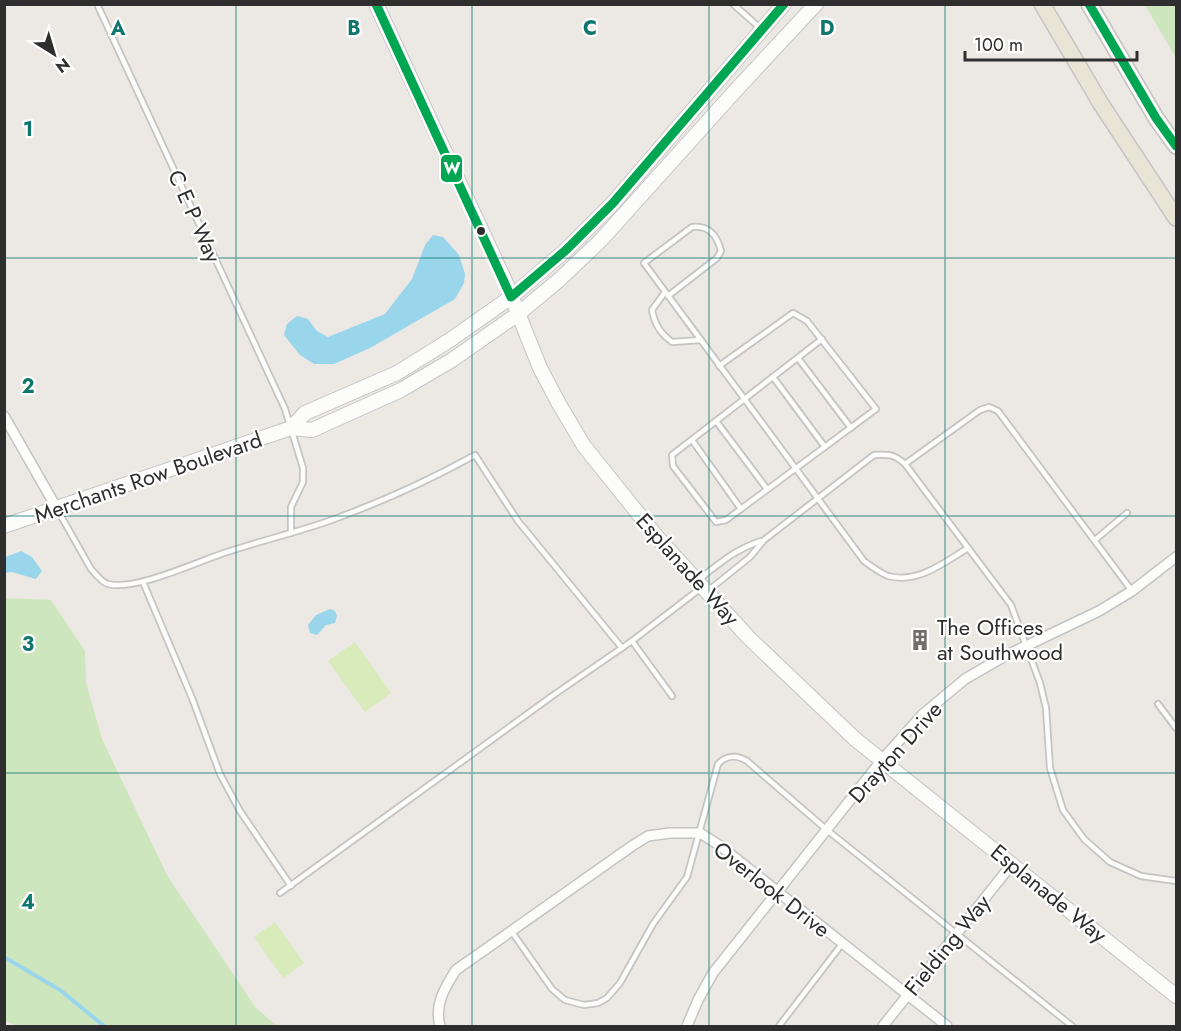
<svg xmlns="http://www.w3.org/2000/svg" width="1181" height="1031" viewBox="0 0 1181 1031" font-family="Jost,sans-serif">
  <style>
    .green { fill: #cee6be }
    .pitch { fill: #d9eabb }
    .water { fill: #99d6ec }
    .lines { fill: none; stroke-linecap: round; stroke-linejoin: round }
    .stream { stroke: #99d6ec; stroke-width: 4 }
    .lane-casing { stroke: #c5c4c5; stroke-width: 8 }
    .street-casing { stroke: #c5c4c5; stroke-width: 12 }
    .secondary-casing { stroke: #c5c4c5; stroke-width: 16 }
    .primary-casing { stroke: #c6c5c4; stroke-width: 18 }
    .lane { stroke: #fcfcfb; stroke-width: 4.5 }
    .street { stroke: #fcfcfb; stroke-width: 9 }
    .secondary { stroke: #fcfcfb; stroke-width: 14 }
    .primary { stroke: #e8e4d6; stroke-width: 15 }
    .bus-1-casing { stroke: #fff; stroke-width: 14 }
    .bus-1 { stroke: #00a651; stroke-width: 9 }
    .grid { fill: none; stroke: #0f766e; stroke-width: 1.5; stroke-opacity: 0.55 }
    .bus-dot { fill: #2e2e2e; stroke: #fff; stroke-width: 2 }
    .labels { text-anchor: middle; stroke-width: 4.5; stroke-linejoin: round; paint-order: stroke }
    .street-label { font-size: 22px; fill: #2e2e2e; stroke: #fff }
    .poi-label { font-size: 22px; fill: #2e2e2e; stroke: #fff; text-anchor: start }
    .grid-label { font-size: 20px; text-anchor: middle; font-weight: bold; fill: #0f766e; stroke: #fff; stroke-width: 4.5; stroke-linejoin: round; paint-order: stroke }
    .line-badge { stroke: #fff; stroke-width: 2 }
    .badge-label { font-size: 16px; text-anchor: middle; font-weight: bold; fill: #fff }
  </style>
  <rect width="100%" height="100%" fill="#ece8e4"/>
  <g class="green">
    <polygon points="1145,5 1176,5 1176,58"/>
    <polygon points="5,598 51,600 85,651 86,683 102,739 168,877 256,1008 277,1026 18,1026 5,1021"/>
  </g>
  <g class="pitch">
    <polygon points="355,642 391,693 365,712 328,661"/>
    <polygon points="275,922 304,963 283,978 254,937"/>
  </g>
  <g class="water">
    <polygon points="433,235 443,237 459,255 465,274 464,283 455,299 370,348 334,364 314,364 300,355 284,335 287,324 297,316 308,319 317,331 328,337 385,314 412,279 425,245"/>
    <polygon points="21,551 32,557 42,571 36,579 12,572 5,573 5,557"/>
    <polygon points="330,609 335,611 337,616 335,623 326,625 317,635 310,633 308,625 316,615"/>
  </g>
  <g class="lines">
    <polyline class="stream" points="4,957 60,990 104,1026"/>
    <defs>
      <g id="lane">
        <polyline points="97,4 285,409 303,468 303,482 291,507 291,533"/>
        <polyline points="733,4 760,28"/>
        <path d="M665,292l-13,18c3,15 8,23 20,32l29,-2"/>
        <path d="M668,296l49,-38 4,-7c-4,-16 -12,-26 -29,-24l-48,36 220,298c7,5 16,12 24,15 30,8 57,-14 80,-28"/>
        <polyline points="798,358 851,428"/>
        <polyline points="719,366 793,313 807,321 876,409 726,520 716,522 673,466 672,455 822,339"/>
        <polyline points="773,377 825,447"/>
        <polyline points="716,421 767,489"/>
        <polyline points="692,440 741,509"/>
        <polyline points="905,464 980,410 989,407 998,411 1132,591"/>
        <path d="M57,509l34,60c5,5 10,13 17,15 26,7 87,-21 113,-30 35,-12 70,-20 105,-32 51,-18 102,-41 149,-67l43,66 104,127"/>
        <polyline points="1095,540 1127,513"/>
        <path d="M698,580c22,-17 36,-30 63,-39"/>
        <polyline points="143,582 192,698 220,774 240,811 291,886"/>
        <path d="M709,590l41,-33 14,-17 110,-85c14,-1 20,-1 31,9l106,141 29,78 6,25 4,60 13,42 21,29 26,23 31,14 35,5"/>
        <polyline points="632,641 672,696"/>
        <polyline points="1158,704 1176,728"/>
        <polyline points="280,893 555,694 632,641 701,588"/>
        <path d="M512,932l40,57 13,11 19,5 14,-2 9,-5 13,-15 33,-59 34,-47 31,-113c8,-9 19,-9 29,-3l80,69 245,196"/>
        <polyline points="779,1026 842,944"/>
      </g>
      <g id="street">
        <polyline points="4,416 56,507"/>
        <path d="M440,1026c-6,-21 5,-39 16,-56l176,-124 16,-10 22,-3h30l19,12 228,181"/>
        <polyline points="687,1026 698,1000 713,973 881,761 922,715 965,679 1005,656 1099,611 1132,591 1176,557"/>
        <polyline points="883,1026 1012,864"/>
      </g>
      <g id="secondary">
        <polyline points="376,4 506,283 540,368 559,404 584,446 657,537 748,637 855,739 1176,996"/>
        <polyline points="291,428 305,413 397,373 450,340 511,297 566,250 613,203 784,4"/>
        <polyline points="4,526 291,428 312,430 401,390 452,360 518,314 559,280 601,240 736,90 816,4"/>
      </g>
      <g id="primary">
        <polyline points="1042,4 1101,104 1176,218"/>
        <polyline points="1089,4 1156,118 1176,146"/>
      </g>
    </defs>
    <use href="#lane" class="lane-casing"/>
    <use href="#street" class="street-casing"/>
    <use href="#secondary" class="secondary-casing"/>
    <use href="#primary" class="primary-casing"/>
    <use href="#lane" class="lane"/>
    <use href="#street" class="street"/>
    <use href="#secondary" class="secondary"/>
    <use href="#primary" class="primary"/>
    <defs>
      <g id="bus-1">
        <polyline points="376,4 511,297 566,250 613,203 784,4"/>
        <polyline points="1089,4 1156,118 1176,146"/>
      </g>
    </defs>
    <use href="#bus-1" class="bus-1-casing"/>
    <use href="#bus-1" class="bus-1"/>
  </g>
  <path class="grid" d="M236,4v1022M472,4v1022M709,4v1022M945,4v1022M4,258h1172M4,516h1172M4,773h1172"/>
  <defs>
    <symbol id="building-bare" viewBox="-9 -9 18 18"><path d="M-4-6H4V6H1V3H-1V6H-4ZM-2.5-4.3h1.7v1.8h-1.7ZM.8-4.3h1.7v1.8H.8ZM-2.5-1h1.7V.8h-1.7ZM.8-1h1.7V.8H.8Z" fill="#706f6e" stroke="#fff" stroke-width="2.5" paint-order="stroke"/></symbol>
  </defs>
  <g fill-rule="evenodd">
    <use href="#building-bare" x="905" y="625" width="30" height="30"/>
  </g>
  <circle class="bus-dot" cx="481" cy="231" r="5"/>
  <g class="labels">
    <g class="street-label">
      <text transform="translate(195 216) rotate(66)" y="8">C E P Way</text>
      <text transform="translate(148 477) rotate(-19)" y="8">Merchants Row Boulevard</text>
      <text transform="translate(688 569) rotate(48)" y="8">Esplanade Way</text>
      <text transform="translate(895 752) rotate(-48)" y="8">Drayton Drive</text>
      <text transform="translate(772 889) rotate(38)" y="8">Overlook Drive</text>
      <text transform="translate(1049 893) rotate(39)" y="8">Esplanade Way</text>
      <text transform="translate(947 945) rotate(-51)" y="8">Fielding Way</text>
    </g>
    <g class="poi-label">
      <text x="937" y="635">The Offices<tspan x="937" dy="25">at Southwood</tspan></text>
    </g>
  </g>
  <g class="grid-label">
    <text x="118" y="35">A</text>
    <text x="354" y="35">B</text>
    <text x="590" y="35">C</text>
    <text x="827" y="35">D</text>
    <text x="28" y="136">1</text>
    <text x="28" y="393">2</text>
    <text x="28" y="651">3</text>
    <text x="28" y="909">4</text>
  </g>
  <rect class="line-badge" x="440" y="154" width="23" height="29" rx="6" fill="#00a651"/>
  <g class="badge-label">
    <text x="452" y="174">W</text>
  </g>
  <rect width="1181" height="1031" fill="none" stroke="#2e2e2e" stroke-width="12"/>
  <g transform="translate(54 54) rotate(143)" stroke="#ffffff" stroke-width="4.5" paint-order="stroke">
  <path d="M0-4.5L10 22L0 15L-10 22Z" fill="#2e2e2e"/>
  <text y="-9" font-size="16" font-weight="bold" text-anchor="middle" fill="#2e2e2e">N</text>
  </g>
  <path d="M965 51v9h172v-9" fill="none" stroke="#2e2e2e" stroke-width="3"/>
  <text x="974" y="51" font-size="18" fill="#2e2e2e" stroke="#ffffff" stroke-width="4.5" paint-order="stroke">100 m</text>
</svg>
